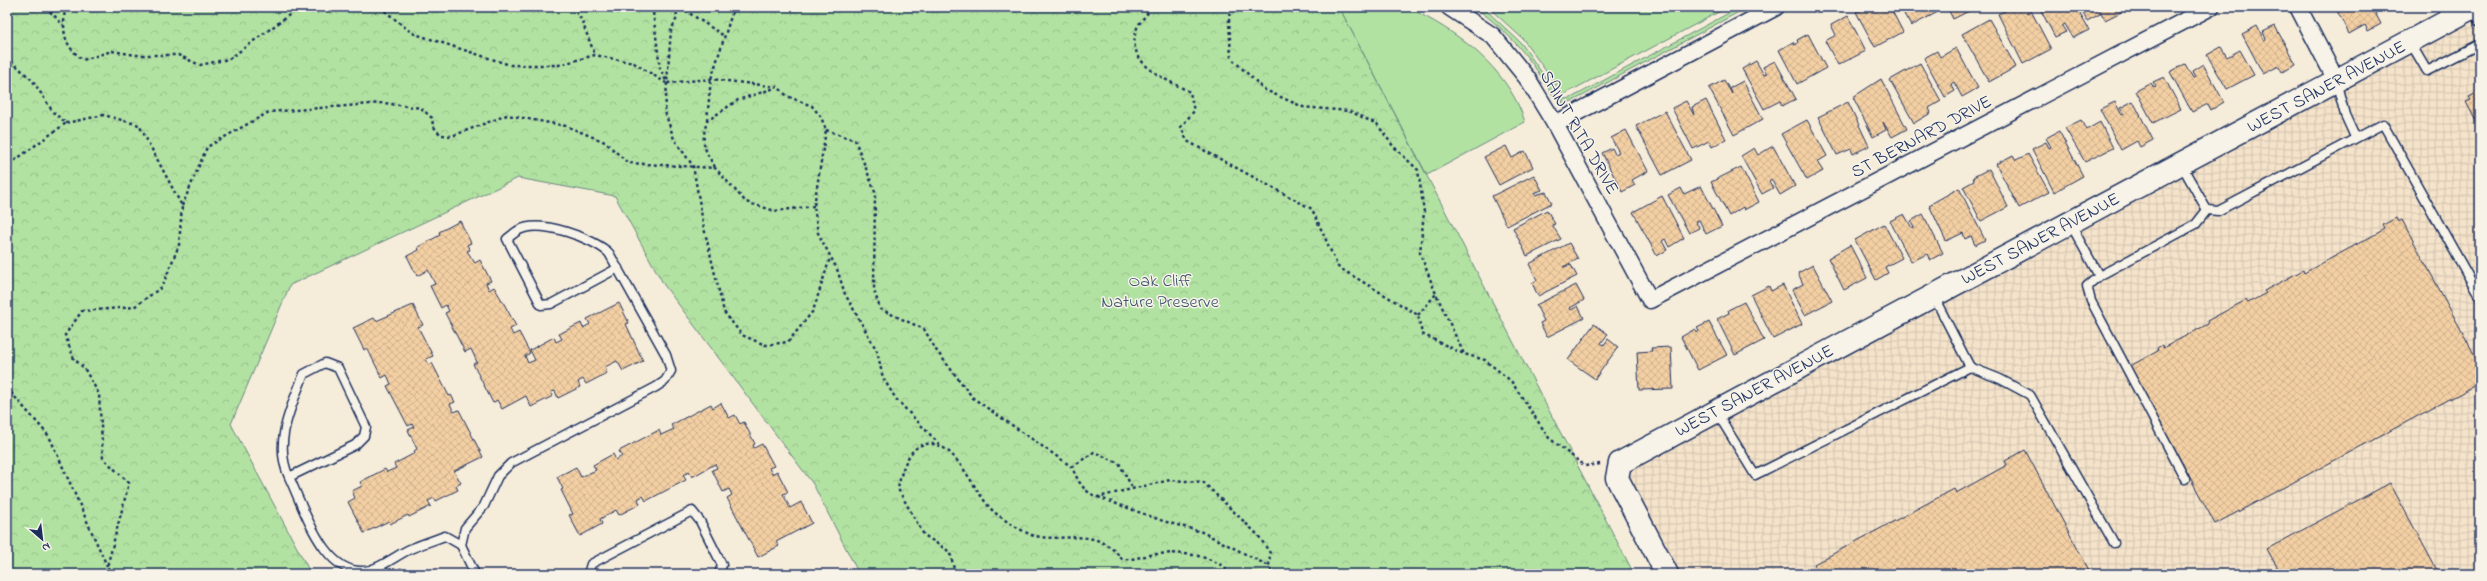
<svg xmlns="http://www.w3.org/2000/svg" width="2487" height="581" viewBox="0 0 2487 581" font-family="'Indie Flower',sans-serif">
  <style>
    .industrial { fill: url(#industrial-grid) }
    .grass { fill: #b2e2a1; stroke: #668880 }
    .forest { fill: url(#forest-crowns); stroke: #668880 }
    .building { fill: url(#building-cross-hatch); stroke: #1b2f5e }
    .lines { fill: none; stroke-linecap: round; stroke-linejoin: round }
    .lane-casing { stroke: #1b2f5e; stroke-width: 11 }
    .street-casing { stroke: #1b2f5e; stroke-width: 19 }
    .secondary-casing { stroke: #1b2f5e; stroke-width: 25 }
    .path { stroke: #1b2f5e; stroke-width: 2.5; stroke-dasharray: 3 3; stroke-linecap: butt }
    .lane { stroke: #f7f3e8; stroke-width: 8 }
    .street { stroke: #f7f3e8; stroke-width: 16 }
    .secondary { stroke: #f7f3e8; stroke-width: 22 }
    .labels { text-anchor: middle; stroke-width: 3; stroke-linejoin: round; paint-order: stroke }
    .street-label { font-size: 18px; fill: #1b2f5e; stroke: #f7f3e8 }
    .park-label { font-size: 18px; fill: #39536b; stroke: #f7f3e8 }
  </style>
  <defs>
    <pattern id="industrial-grid" width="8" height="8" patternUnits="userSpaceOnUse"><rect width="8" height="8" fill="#f5e3ca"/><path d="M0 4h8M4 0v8" fill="none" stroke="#d1c3b0"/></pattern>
    <pattern id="forest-crowns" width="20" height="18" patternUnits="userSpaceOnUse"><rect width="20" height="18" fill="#b2e2a1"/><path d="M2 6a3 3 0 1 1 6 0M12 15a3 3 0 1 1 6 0" fill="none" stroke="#98c28d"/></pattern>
    <pattern id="building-cross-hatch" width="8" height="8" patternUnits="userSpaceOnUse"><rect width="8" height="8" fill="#f3cfa3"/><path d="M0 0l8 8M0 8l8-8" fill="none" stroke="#d0b28f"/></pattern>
  </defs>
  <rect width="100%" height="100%" fill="#f6ecda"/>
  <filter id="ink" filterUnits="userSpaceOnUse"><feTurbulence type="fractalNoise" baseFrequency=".025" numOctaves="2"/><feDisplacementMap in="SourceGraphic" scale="8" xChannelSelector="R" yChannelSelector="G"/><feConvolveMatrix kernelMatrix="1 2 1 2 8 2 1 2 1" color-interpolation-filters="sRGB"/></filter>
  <g filter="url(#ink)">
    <polygon class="industrial" points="2480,18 2480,574 1679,574 1623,469"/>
    <g class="grass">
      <path d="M1339,7c19,0 50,-4 67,0 7,1 15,8 22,11 42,23 82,57 97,104l-98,53z"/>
      <path d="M1474,7h7l5,3 35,33 38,54v3l-5,-3c-23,-38 -43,-64 -80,-90z"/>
      <polygon points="1488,7 1728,7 1563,95 1523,39"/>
      <polygon points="1740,7 1748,7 1573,101 1562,103 1563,99 1571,98"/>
    </g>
    <polygon class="forest" points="7,7 1339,7 1634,574 859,574 813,484 664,285 615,196 518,178 290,285 231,424 311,574 7,574"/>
    <g class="building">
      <polygon points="1866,7 1890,7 1903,32 1875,47 1856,12"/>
      <polygon points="1900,7 1936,7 1938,12 1911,26"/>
      <polygon points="1947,7 1977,7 1953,19"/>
      <polygon points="2012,7 2029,7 2051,49 2023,64 1998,14"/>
      <polygon points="2039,7 2076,7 2089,30 2073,38 2065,24 2062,26 2066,32 2055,37"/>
      <polygon points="2080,7 2096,7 2100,14 2087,21"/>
      <polygon points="2098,7 2118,7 2121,12 2105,20"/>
      <polygon points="2335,7 2372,7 2381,24 2368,31 2365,25 2349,34"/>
      <polygon points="1848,16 1866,51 1838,65 1825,41 1836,35 1831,25"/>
      <polygon points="1989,19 2016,67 1989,82 1962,34"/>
      <polygon points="2257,26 2264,40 2266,39 2263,32 2275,26 2296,65 2282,72 2279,66 2263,74 2242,34"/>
      <polygon points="1808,34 1826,68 1797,84 1779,50 1793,42 1795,45 1798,43 1797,40"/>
      <polygon points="2221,47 2227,57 2240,50 2254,75 2227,89 2207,55"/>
      <polygon points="1956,48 1978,88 1962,97 1954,82 1951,84 1955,91 1945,97 1924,58 1937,51 1940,57"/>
      <polygon points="1756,61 1764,75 1767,74 1763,67 1775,61 1796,99 1782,106 1780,101 1764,109 1742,69"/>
      <polygon points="1920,63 1941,101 1929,108 1931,113 1914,123 1890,80"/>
      <polygon points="2185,64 2193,78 2195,77 2192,71 2203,64 2224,102 2211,110 2208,104 2192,112 2170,72"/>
      <polygon points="2164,77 2181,109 2153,123 2136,91 2151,83 2154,88 2156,87 2153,82"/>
      <polygon points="1881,79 1907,129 1892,137 1883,122 1886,130 1873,137 1853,97"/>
      <polygon points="1724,80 1732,94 1730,88 1743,81 1763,119 1734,135 1709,88"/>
      <polygon points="2480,91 2480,129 2466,102 2471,100 2469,97"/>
      <polygon points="1706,100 1726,139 1712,147 1709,141 1693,149 1672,108 1686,101 1694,115 1692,107"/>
      <polygon points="2133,101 2153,140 2140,147 2137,141 2121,150 2100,109 2115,102 2122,115 2124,114 2120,108"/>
      <polygon points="1848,102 1869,146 1853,154 1851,149 1837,155 1818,117"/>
      <polygon points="1665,111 1691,160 1662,175 1636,126"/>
      <polygon points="1807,120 1827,156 1817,162 1823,171 1807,180 1781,134"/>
      <polygon points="2081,120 2086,130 2100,122 2113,148 2085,162 2065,128"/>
      <polygon points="1626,130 1648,171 1632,180 1635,185 1622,192 1602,153 1612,148 1615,154 1619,152 1611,138"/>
      <polygon points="2059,131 2083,176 2054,192 2032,149 2046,142 2049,148 2051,147 2046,138"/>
      <polygon points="1506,146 1512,158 1525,151 1533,167 1499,185 1484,157"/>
      <polygon points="1773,146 1795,186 1780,195 1771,179 1769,181 1773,188 1762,194 1741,156 1754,148 1758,155"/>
      <polygon points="2028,154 2049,192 2019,208 1996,164 2013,155 2016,160"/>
      <polygon points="1741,167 1759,202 1744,210 1743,207 1729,216 1711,182"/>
      <polygon points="1989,169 2008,207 1981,221 1963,187 1974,181 1973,177"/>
      <polygon points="1534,175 1542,190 1534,193 1535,195 1546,192 1552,203 1507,226 1492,196"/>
      <polygon points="1701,186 1722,226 1706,234 1699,220 1696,222 1699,228 1689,233 1668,195 1681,188 1684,194"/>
      <polygon points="1959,188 1985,240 1975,245 1971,236 1965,239 1963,233 1946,241 1929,205"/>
      <polygon points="1662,196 1684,238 1669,247 1665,239 1662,241 1667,250 1657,256 1633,212"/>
      <polygon points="1547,210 1555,224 1552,225 1561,239 1527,256 1513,228"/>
      <polygon points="1904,214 1912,228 1914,227 1911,221 1923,214 1943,253 1930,260 1927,254 1911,262 1890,221"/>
      <polygon points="2396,218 2398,222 2402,220 2480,365 2480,383 2215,524 2130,366 2158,351 2157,348 2162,345 2163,348 2208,324 2207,321 2246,300 2248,303 2266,293 2264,291 2303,270 2304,273 2385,229 2383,225"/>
      <polygon points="460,221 471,243 467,245 470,250 467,251 475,263 480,260 491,281 486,283 489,290 494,287 503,302 516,326 510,329 513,335 519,332 530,353 525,356 528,363 535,360 530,350 554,337 556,342 562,339 559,334 581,323 583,328 590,324 587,319 619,303 629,323 626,324 643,361 623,371 617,361 605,367 607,373 586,384 583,379 578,382 580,387 558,398 555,391 551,392 553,396 531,407 526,396 502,409 497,400 493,403 473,364 477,362 471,349 465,352 445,313 449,311 446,305 441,308 430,286 435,284 428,270 417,276 407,256 419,250 418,247 440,235 439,232"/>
      <polygon points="1884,224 1902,258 1885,267 1888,273 1876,280 1855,240"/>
      <polygon points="1569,243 1578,259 1563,267 1571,265 1577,276 1538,296 1532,283 1537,280 1529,264"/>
      <polygon points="1850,245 1867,278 1844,290 1828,258"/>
      <polygon points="1813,265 1832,301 1805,315 1792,290 1803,284 1798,273"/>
      <polygon points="1576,285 1584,300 1570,308 1571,310 1578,306 1584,318 1547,337 1540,323 1544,321 1536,305"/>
      <polygon points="1783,285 1802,324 1773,339 1751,295 1769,286 1771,291"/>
      <polygon points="1744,302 1764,340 1735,355 1717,319 1729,313 1728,310"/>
      <polygon points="413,305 423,325 418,327 433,356 426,359 429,365 432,363 449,396 451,395 455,402 450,404 454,412 459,410 483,457 454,471 461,483 456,486 458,490 436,501 434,498 428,501 431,506 409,517 408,515 390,524 389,521 364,533 348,502 355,498 352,491 362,486 360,482 385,469 387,472 396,468 394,464 415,453 414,451 417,449 408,430 414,427 412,424 408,426 387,386 391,384 387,375 382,378 367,348 364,350 353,328 374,318 376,321"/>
      <polygon points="1709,322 1727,355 1698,370 1681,337 1695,329 1697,333 1699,331 1697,328"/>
      <polygon points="1594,324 1608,334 1601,343 1604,345 1608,339 1618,347 1595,379 1568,360"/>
      <polygon points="1671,347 1673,389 1639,390 1637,352 1652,351 1651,348"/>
      <polygon points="721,403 729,418 735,415 740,424 744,422 755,444 753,445 754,448 762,444 774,466 769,468 772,474 777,471 788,492 783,494 790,508 801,502 812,523 776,542 779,546 758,557 727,498 732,495 729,489 723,492 712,470 717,468 715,464 692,477 689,472 683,475 686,480 646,501 643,496 638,499 640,504 619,515 616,510 600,519 602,524 580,536 569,515 573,514 561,490 563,489 557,477 576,467 581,477 596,470 593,465 613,454 616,460 622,456 619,451 659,430 661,435 674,429 671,425 711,404 713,408"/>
      <polygon points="2025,450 2091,574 1819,574 1814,564 1954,489 1956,493 2007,465 2005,461"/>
      <polygon points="2390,483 2439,574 2281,574 2267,549"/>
    </g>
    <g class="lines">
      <defs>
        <g id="lane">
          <polyline points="2473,8 2480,22"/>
          <polyline points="2410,42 2427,71 2480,44"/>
          <polyline points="2336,81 2345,115 2355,137"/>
          <polyline points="2181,164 2207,210"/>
          <polyline points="2070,223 2099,276 2196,224 2207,210 2218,211 2383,124 2480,297"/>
          <polyline points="2099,276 2087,286 2091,301 2185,479"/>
          <polyline points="1970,367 2000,379 2030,395 2114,543"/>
          <polyline points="1717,413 1755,475 1970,367 1934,297"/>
          <path d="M289,477l66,-32 9,-9 2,-9 -28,-59 -13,-5 -21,11c-13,33 -31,69 -15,103 15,31 36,104 81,93 14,-4 27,-15 40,-21 12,-5 24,-9 35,-13l16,9"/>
          <path d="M475,574l-14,-29 4,-17 19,-22 14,-30 13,-13 145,-76 9,-6 6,-10 -5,-16 -57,-102c-16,-15 -68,-34 -90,-23 -4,2 -8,6 -12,9l34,66 10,-1 67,-36"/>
          <polyline points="588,574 591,564 692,511 700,521 722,565 719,574"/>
        </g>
        <g id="street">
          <polyline points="1449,7 1493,36 1527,78 1555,124 1650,300 2211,7"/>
          <polyline points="2298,7 2336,80"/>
          <polyline points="1555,124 1776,7"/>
        </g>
        <polyline id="secondary" points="1667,574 1617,478 1620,463 2474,7"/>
      </defs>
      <use href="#lane" class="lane-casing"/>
      <use href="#street" class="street-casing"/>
      <use href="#secondary" class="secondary-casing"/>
      <g class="path">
        <polyline points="46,7 63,25"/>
        <path d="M65,7c-2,25 -3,37 18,53l29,-9 24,4h42l22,10 29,-6 67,-49 11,-3"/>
        <polyline points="380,7 412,33 510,65 559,65 595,55 634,63 666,83"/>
        <polyline points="572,7 581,19 595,55"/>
        <polyline points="654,7 653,12 660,68 667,83 665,112 674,139 693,166 704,228 724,312 742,335 765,345 788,342 813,311 830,258"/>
        <polyline points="676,7 677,18 671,30 667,83 711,79 778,87 787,96 812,106 821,117 826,130 814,206 818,233 837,269 845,294 877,351 883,378 896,399 941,446"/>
        <polyline points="680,7 724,36"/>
        <path d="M1151,7c-3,8 -13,15 -15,24 -10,34 30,48 54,61l4,19 -13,16 6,14 125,68 26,58 80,48 4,19 42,20 21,6 26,21 38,57 36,28 16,-2"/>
        <polyline points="1230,7 1229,20 1231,58 1265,90 1303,107 1349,111 1377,124 1393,146 1418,170 1424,212 1420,253 1436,294 1464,354"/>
        <polyline points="7,57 33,81 53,112 66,123 7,166"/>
        <polyline points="707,120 711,79 734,7"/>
        <polyline points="66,123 104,115 139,125 182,206 179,245 162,287 134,307 82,311 65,335 74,359 84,368 99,394 103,458 129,483 107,567 113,574"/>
        <path d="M826,130l29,10 20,52 -1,98 6,19 44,20 12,21 37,48 99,69c6,14 11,25 26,30l72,-17 33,2 55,53 12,18 -1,13 4,8"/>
        <path d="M715,167c-12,-19 -14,-25 -8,-46l31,-21 37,-12"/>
        <polyline points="182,206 207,147 269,112 384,103 421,108 432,118 433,126 441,135 452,136 507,115 566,126 605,142 628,163 715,168 746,202 775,211 814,206"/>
        <polyline points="1418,315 1436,294"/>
        <polyline points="7,388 49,436 107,566"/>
        <polyline points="1072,467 1094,452 1119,463 1133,489"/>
        <polyline points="1098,497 1163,521 1202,532 1269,566"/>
        <polyline points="400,568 403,574"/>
        <path d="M955,574l-4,-18 -4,-6 -23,-15 -26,-46c3,-17 11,-49 35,-45 27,3 44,57 65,71 6,5 30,20 37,21 33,7 60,-11 87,23 10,1 18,-2 28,-4 24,-4 64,-2 81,19"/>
      </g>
      <use href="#lane" class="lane"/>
      <use href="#street" class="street"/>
      <use href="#secondary" class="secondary"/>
    </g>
  </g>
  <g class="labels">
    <g class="street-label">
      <text transform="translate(2326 86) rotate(-28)" y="6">WEST SANER AVENUE</text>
      <text transform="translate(1580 132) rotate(60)" y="6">SAINT RITA DRIVE</text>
      <text transform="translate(1921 136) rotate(-28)" y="6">ST BERNARD DRIVE</text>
      <text transform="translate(2040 238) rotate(-28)" y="6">WEST SANER AVENUE</text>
      <text transform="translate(1754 390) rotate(-28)" y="6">WEST SANER AVENUE</text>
    </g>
    <g class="park-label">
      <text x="1160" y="286">Oak Cliff<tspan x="1160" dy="21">Nature Preserve</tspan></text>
    </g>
  </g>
  <rect width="2487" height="581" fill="none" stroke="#f7f3e8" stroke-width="24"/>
  <rect x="12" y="12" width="2463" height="557" fill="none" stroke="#1b2f5e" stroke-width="1.5" filter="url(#ink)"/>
  <g transform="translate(42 539) rotate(152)" stroke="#f7f3e8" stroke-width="3" paint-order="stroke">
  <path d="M0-3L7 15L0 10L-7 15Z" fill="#1b2f5e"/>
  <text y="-6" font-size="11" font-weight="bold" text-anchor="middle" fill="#1b2f5e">N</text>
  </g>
</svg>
